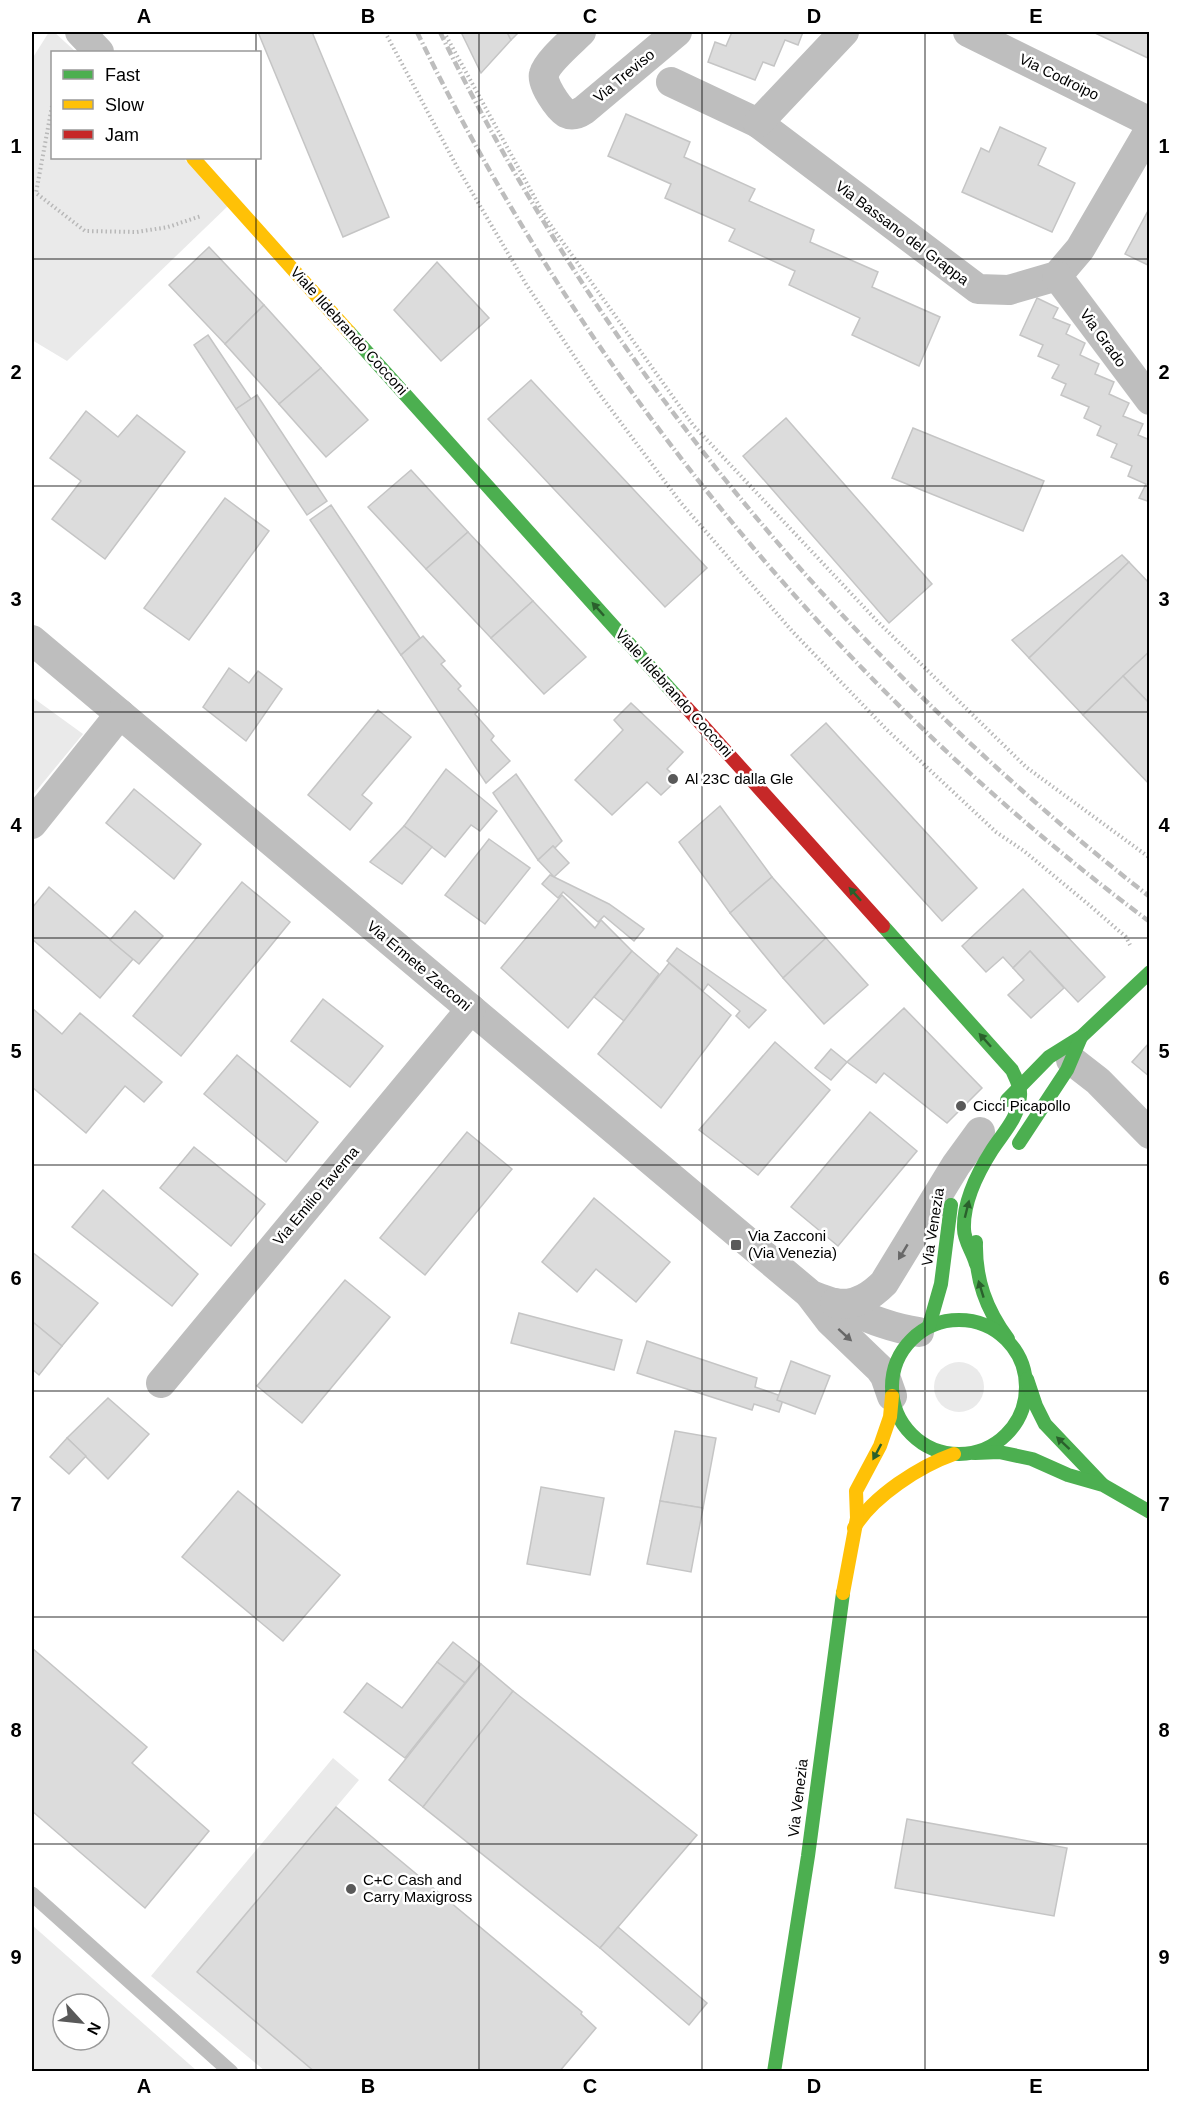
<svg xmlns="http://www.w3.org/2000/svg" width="1181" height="2103" viewBox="0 0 1181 2103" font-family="Helvetica,sans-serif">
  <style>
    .green { fill: #eaeaea; fill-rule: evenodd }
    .building { fill: #dcdcdc; stroke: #c5c5c5; stroke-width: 1.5 }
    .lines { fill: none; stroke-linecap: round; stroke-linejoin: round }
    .path { stroke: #b8b8b8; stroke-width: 4; stroke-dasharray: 1.5 3; stroke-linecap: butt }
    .lane { stroke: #bebebe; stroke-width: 15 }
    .street { stroke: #bebebe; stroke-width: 30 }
    .fast { stroke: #4caf50; stroke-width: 14 }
    .slow { stroke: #ffc107; stroke-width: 14 }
    .jam { stroke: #c62828; stroke-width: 14 }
    .rail { stroke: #bdbdbd; stroke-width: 4.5; stroke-dasharray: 9 3 1.5 3; stroke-linecap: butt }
    .oneway { fill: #2a602c }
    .oneway2 { fill: #686868 }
    .grid { fill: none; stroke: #000; stroke-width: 1.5; stroke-opacity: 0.55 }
    .poi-dot { fill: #595959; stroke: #fff; stroke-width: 2 }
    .labels { text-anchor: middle; stroke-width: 5; stroke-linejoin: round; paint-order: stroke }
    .street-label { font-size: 15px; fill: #000; stroke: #fff }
    .poi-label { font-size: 15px; fill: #000; stroke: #fff; text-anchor: start }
    .neatline { fill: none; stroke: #000; stroke-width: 2 }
    .grid-label { font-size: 20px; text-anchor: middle; font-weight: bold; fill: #000 }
  </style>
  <rect width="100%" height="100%" fill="#fff"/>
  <g class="green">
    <polygon points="49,32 54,32 76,52 52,52 52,158 183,158 230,204 67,361 32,340 32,59"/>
    <polygon points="32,697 83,734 32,796"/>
    <circle cx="959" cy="1387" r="25"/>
    <polygon points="333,1758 359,1780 197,1972 315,2071 265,2071 151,1976"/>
    <path d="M32,1925l165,146h-165zM63,2004h36v36h-36z"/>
  </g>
  <g class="building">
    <polygon points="258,32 312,32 389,217 343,237"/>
    <polygon points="461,32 507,32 511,40 481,73"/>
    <polygon points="507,32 519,32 511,40"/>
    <polygon points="732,32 803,32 798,45 785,40 774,66 763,62 755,80 708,62 715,42 726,46"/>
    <polygon points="1093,32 1150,32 1150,59"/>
    <polygon points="626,114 690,142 684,157 755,189 749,201 814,230 810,242 878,272 872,287 940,317 919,366 852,335 860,318 789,285 795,271 729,241 735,229 665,198 671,184 608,156"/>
    <polygon points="1000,127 1046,148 1038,165 1075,183 1052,232 962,192 981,148 989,152"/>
    <polygon points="1150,207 1150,266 1125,254"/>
    <polygon points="209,247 264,305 225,344 169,285"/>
    <polygon points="437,262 489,318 441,361 394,310"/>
    <polygon points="1037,298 1058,308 1053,318 1070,325 1066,334 1085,343 1080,355 1099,364 1095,374 1114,382 1109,394 1129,403 1123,416 1143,424 1138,435 1150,440 1150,502 1139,498 1146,484 1128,476 1132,466 1111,457 1117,444 1097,435 1101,426 1084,418 1089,407 1061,395 1066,384 1052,378 1059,365 1038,356 1043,345 1020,335"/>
    <polygon points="264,305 321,368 279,404 225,344"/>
    <polygon points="208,335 251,399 236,409 194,345"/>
    <polygon points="321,368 368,420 326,457 279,404"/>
    <polygon points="531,380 707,568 665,607 488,419"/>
    <polygon points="257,395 327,501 307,515 236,409"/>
    <polygon points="86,411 118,437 137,415 185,452 105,559 52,519 81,481 50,458"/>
    <polygon points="786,418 932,584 889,623 743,456"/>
    <polygon points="913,428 1044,481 1023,531 892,478"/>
    <polygon points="411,470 468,532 426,569 368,507"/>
    <polygon points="225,498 269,531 189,640 144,608"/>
    <polygon points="331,505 420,638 401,655 310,520"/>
    <polygon points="468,532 533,601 491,638 426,569"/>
    <polygon points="1122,555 1129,562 1029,658 1012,640"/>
    <polygon points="1129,562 1150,584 1150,651 1083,715 1029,658"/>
    <polygon points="533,601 586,657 544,694 491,638"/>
    <polygon points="423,636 445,661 441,664 461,686 458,689 478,711 475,714 494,736 491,740 510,761 486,783 401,655"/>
    <polygon points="1150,651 1150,704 1123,676"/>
    <polygon points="229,668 249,683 258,671 282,689 246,741 203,707"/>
    <polygon points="1123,676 1150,704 1150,785 1083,715"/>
    <polygon points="631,703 683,752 667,769 678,779 661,795 647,782 612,815 575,780 623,730 614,720"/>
    <polygon points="378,710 411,737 362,795 372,803 350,830 308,795"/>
    <polygon points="826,723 977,888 942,921 791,755"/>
    <polygon points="446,769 497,811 480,831 471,825 445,857 404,826"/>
    <polygon points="516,774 562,841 555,848 553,846 538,860 493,793"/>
    <polygon points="134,789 201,844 174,879 106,823"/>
    <polygon points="720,806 772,877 730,913 679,842"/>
    <polygon points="404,826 432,847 402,884 370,862"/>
    <polygon points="489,839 530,868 485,924 445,895"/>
    <polygon points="553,846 569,863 554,877 538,860"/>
    <polygon points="550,875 609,904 644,929 634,941 604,916 598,922 563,892 558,898 542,884"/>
    <polygon points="772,877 826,938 783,978 730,913"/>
    <polygon points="242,882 290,922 181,1056 133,1016"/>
    <polygon points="49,887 133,959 100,998 32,939 32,908"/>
    <polygon points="1023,889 1105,977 1078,1002 1030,951 1013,968 1003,957 986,972 962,946"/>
    <polygon points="562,895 595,928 601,920 632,951 568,1028 501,968"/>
    <polygon points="135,911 163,936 139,964 110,940"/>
    <polygon points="826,938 868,985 824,1024 783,978"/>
    <polygon points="677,948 766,1010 749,1028 736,1016 740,1011 708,984 703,991 667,961"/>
    <polygon points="632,951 659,974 624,1021 594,997"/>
    <polygon points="1030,951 1064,988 1031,1018 1008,995 1024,980 1013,968"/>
    <polygon points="669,963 731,1015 661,1108 598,1054"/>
    <polygon points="323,999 383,1046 350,1087 291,1041"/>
    <polygon points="32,1008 62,1034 80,1013 162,1082 144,1102 125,1086 86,1133 32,1087"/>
    <polygon points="904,1008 982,1088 947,1123 884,1073 876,1083 847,1062"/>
    <polygon points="775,1042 830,1090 758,1175 699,1130"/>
    <polygon points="1150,1042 1150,1077 1132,1062"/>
    <polygon points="831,1049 847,1062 831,1080 815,1068"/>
    <polygon points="237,1055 318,1122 286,1162 204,1094"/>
    <polygon points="870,1112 917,1151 838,1246 791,1207"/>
    <polygon points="467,1132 512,1169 425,1275 380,1238"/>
    <polygon points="194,1147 265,1204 231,1246 160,1188"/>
    <polygon points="103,1190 198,1274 172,1306 72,1227"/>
    <polygon points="594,1198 670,1262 636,1302 596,1269 577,1292 542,1262"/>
    <polygon points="32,1252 98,1303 62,1346 34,1323 32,1326"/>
    <polygon points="345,1280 390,1317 302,1423 257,1386"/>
    <polygon points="519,1313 622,1340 614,1370 511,1343"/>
    <polygon points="34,1323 62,1346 39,1375 32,1369 32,1326"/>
    <polygon points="647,1341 757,1378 755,1387 784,1397 779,1412 754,1404 752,1410 637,1373"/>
    <polygon points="791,1361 830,1376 815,1414 777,1400"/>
    <polygon points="108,1398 149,1434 108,1479 67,1438"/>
    <polygon points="675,1431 716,1438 703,1508 660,1501"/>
    <polygon points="67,1438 86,1456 69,1474 50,1457"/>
    <polygon points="541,1487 604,1498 590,1575 527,1564"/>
    <polygon points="238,1491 340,1575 283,1641 182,1557"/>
    <polygon points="660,1501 703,1508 691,1572 647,1564"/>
    <polygon points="453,1642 481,1664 465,1683 437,1662"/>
    <polygon points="32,1648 147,1747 132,1763 209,1831 145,1908 32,1811"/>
    <polygon points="437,1662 465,1683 405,1758 344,1712 367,1683 402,1708"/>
    <polygon points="481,1664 513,1691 423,1807 389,1780"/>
    <polygon points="513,1691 697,1835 600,1948 423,1807"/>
    <polygon points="336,1807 582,2012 581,2014 596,2028 559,2072 315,2072 197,1972"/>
    <polygon points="907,1819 1067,1848 1054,1916 895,1888"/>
    <polygon points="618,1927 707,2003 689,2025 600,1948"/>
  </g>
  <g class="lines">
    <g class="path">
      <polyline points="385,32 456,165 526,284 598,392 681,503 792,631 886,729 996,832 1024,851 1088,904 1126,937 1130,945"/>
      <polyline points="444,32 547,220 693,425 877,621 1026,767 1150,858"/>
      <polyline points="52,106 36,193 85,231 137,232 168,227 201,216"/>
    </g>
    <polyline class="lane" points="32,1894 231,2072"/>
    <g class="street">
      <polyline points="80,32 99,52"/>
      <path d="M581,32c-9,9 -34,30 -37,42 -3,9 14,34 22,39 6,3 12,1 18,-3l93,-78"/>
      <polyline points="968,32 1150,122"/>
      <polyline points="671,82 758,123 978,289 1009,290 1057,276 1080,249 1150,129"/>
      <polyline points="758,123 844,32"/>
      <polyline points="1057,276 1150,400"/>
      <path d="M32,640l779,655c9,4 19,6 27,10 28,12 51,23 81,27"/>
      <polyline points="32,824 120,714"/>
      <polyline points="1071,1060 1098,1081 1150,1134"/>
      <polyline points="811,1296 830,1321 880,1369 885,1376 892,1396"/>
      <path d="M835,1303c19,4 36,-7 49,-20l72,-118 24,-33"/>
      <polyline points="161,1383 471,1009"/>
    </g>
    <g class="fast">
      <polyline points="349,332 677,697"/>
      <path d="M883,926l129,144c4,9 9,17 8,26 -1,21 -17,37 -28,54 -14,22 -29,52 -28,79 0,12 9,23 12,35"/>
      <polyline points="1007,1100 1049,1057 1081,1037 1150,972"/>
      <polyline points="1019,1143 1067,1070 1081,1037"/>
      <path d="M976,1242c-1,37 10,67 32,97"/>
      <circle cx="959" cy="1387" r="67"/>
      <polyline points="929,1326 941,1284 951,1205"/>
      <polyline points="1027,1379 1036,1406 1045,1424 1102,1484"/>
      <polyline points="975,1453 999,1452 1032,1459 1068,1475 1103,1485 1150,1512"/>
      <polyline points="774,2072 808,1856 843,1593"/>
    </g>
    <g class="slow">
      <polyline points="193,158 349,332"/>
      <path d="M854,1528c19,-32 66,-62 100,-74"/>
      <polyline points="843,1593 857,1518 856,1491 880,1446 890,1417 892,1396"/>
    </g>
    <polyline class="jam" points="677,697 883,926"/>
    <g class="rail">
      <path d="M417,32c166,344 425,661 733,890"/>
      <path d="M440,32c165,339 413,633 710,865"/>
    </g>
  </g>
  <defs><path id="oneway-solid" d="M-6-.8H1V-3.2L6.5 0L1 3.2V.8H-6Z" transform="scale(1.5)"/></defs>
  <g class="oneway">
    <use href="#oneway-solid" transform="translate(598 609) rotate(-132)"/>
    <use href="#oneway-solid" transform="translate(855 894) rotate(-132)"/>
    <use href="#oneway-solid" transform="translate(985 1040) rotate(-132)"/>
    <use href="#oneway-solid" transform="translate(967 1209) rotate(-76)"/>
    <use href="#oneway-solid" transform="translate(981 1289) rotate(-107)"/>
    <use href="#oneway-solid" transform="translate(1063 1443) rotate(-137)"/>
    <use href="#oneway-solid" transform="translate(877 1452) rotate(118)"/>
  </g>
  <g class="oneway2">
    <use href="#oneway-solid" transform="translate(903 1252) rotate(121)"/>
    <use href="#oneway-solid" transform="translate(845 1335) rotate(42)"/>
  </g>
  <path class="grid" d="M256,32v20M479,32v2040M702,32v2040M925,32v2040M256,158v1914M32,259h1118M32,486h1118M32,712h1118M32,938h1118M32,1165h1118M32,1391h1118M32,1617h1118M32,1844h1118"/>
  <g class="poi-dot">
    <circle cx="673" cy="779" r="6"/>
    <circle cx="961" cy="1106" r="6"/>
    <rect x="730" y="1239" width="12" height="12" rx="3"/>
    <circle cx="351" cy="1889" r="6"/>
  </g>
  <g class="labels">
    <g class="street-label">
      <text transform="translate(624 76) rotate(-40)" y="5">Via Treviso</text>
      <text transform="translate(1059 77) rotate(26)" y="5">Via Codroipo</text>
      <text transform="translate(902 233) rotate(37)" y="5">Via Bassano del Grappa</text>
      <text transform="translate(349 331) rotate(48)" y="5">Viale Ildebrando Cocconi</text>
      <text transform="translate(1103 338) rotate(54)" y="5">Via Grado</text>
      <text transform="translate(674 693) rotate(48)" y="5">Viale Ildebrando Cocconi</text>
      <text transform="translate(419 966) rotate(40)" y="5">Via Ermete Zacconi</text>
      <text transform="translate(316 1196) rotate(-50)" y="5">Via Emilio Taverna</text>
      <text transform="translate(933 1227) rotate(-81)" y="5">Via Venezia</text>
      <text transform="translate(798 1798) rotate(-83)" y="5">Via Venezia</text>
    </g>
    <g class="poi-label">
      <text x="685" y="784">Al 23C dalla Gle</text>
      <text x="973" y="1111">Cicci Picapollo</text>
      <text x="748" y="1241">Via Zacconi<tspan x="748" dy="17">(Via Venezia)</tspan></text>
      <text x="363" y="1885">C+C Cash and<tspan x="363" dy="17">Carry Maxigross</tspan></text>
    </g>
  </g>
  <rect width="1181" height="2103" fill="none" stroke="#ffffff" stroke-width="66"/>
  <rect x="51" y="51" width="210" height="108" fill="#ffffff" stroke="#999999" stroke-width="1.5"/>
  <rect x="63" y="70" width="30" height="9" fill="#4caf50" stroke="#999999" stroke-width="1.5"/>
  <text x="105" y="81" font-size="18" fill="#000000">Fast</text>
  <rect x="63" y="100" width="30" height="9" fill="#ffc107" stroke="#999999" stroke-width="1.5"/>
  <text x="105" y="111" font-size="18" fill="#000000">Slow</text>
  <rect x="63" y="130" width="30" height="9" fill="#c62828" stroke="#999999" stroke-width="1.5"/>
  <text x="105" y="141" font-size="18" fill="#000000">Jam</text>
  <g transform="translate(81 2022) rotate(117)"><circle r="28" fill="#ffffff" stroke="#999999" stroke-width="1.5"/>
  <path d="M0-4.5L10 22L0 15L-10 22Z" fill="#595959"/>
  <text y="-9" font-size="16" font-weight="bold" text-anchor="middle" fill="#000000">N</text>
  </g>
  <rect x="33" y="33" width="1115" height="2037" class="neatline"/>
  <g class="grid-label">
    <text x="144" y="23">A</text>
    <text x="368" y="23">B</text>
    <text x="590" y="23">C</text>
    <text x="814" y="23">D</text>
    <text x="1036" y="23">E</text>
    <text x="16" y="153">1</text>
    <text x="1164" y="153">1</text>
    <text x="16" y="379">2</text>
    <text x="1164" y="379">2</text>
    <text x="16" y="606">3</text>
    <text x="1164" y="606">3</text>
    <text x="16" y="832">4</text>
    <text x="1164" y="832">4</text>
    <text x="16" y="1058">5</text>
    <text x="1164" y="1058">5</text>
    <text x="16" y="1285">6</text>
    <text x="1164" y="1285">6</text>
    <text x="16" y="1511">7</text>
    <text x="1164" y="1511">7</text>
    <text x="16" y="1737">8</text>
    <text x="1164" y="1737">8</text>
    <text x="16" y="1964">9</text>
    <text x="1164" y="1964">9</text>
    <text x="144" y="2093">A</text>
    <text x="368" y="2093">B</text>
    <text x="590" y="2093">C</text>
    <text x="814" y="2093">D</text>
    <text x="1036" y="2093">E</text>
  </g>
</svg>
